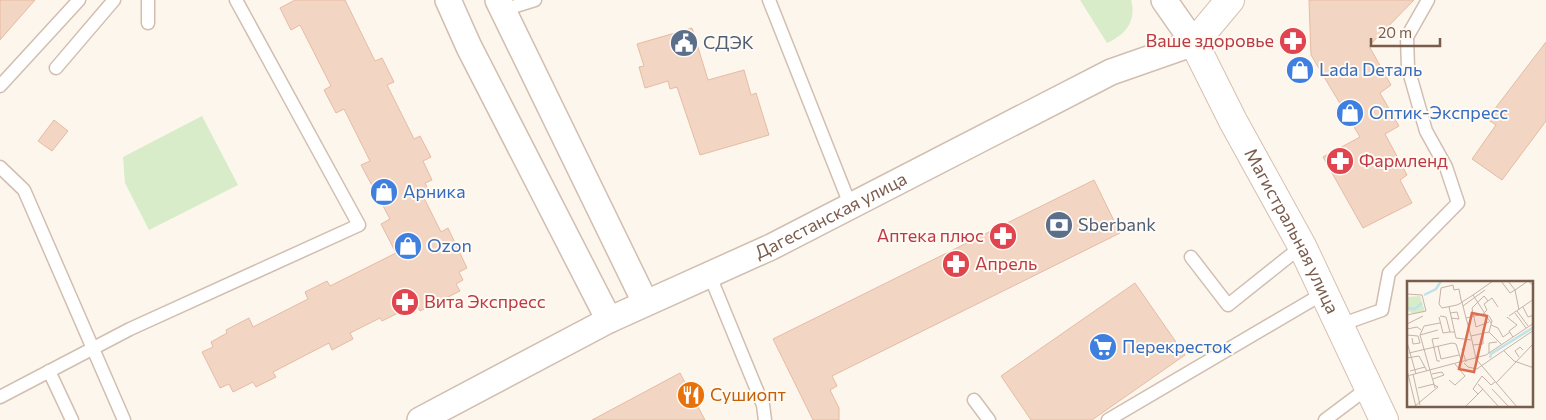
<svg xmlns="http://www.w3.org/2000/svg" width="1546" height="420" viewBox="0 0 1546 420" font-family="Commissioner,sans-serif">
  <style>
    .green { fill: #d8ecc9 }
    .building { fill: #f3d5c3; stroke: #e6bba3 }
    .lines { fill: none; stroke-linecap: round; stroke-linejoin: round }
    .lane-casing { stroke: #d1beb0; stroke-width: 15 }
    .street-casing { stroke: #d1beb0; stroke-width: 28 }
    .secondary-casing { stroke: #d6c0b0; stroke-width: 30 }
    .lane { stroke: #fff; stroke-width: 12 }
    .street { stroke: #fff; stroke-width: 25 }
    .secondary { stroke: #fff; stroke-width: 28 }
    .labels { text-anchor: middle; stroke-width: 4; stroke-linejoin: round; paint-order: stroke }
    .health-label { font-size: 18px; fill: #be3a42; stroke: #fffaf3; text-anchor: start }
    .service-label { font-size: 18px; fill: #4e5e75; stroke: #fffaf3; text-anchor: start }
    .shop-label { font-size: 18px; fill: #366cbe; stroke: #fffaf3; text-anchor: start }
    .street-label { font-size: 18px; fill: #7a5c4d; stroke: #fffaf3 }
    .food-label { font-size: 18px; fill: #c56008; stroke: #fffaf3; text-anchor: start }
    .inset-river { fill: none; stroke: #bfe3e8; stroke-width: 2.5 }
    .inset-road { fill: none; stroke: #c5b3a7; stroke-width: 1 }
    .view { fill: #dc6d51; fill-opacity: 0.15; stroke: #dc6d51; stroke-width: 2.5 }
    .inset-edge { fill: none; stroke: #7a5c4d; stroke-width: 2.5 }
  </style>
  <rect width="100%" height="100%" fill="#fdf6ec"/>
  <g class="green">
    <path d="M1080,0h51c6,21 -6,35 -24,43z"/>
    <polygon points="202,116 238,185 149,230 125,183 123,157"/>
  </g>
  <g class="building">
    <polygon points="0,0 35,0 0,40"/>
    <polygon points="295,0 345,0 375,61 382,58 394,82 387,85 414,139 420,136 431,157 423,161 432,180 425,183 430,193 423,196 441,232 448,228 467,268 459,272 463,280 456,284 460,291 420,311 416,304 382,321 380,318 350,333 353,339 332,350 329,343 273,372 276,377 256,387 253,382 233,392 229,384 220,388 202,352 213,347 211,342 227,333 226,330 249,318 253,327 308,299 305,292 327,281 330,286 396,253 381,224 390,219 361,165 370,161 344,109 336,113 324,90 331,86 300,25 291,30 280,8"/>
    <polygon points="1309,0 1414,0 1369,46 1391,85 1380,93 1399,126 1385,134 1407,175 1400,180 1412,203 1363,228 1323,157 1360,137 1311,55"/>
    <polygon points="692,28 708,80 744,70 751,95 756,93 769,135 700,155 677,87 670,89 668,81 645,88 639,67 644,66 637,44"/>
    <polygon points="1546,42 1546,121 1502,180 1472,159 1496,125 1487,119"/>
    <polygon points="54,120 68,131 52,151 38,141"/>
    <polygon points="1094,180 1120,233 832,376 837,386 830,390 839,408 839,420 813,420 773,339"/>
    <polygon points="1135,283 1185,355 1092,420 1031,420 1001,376"/>
    <polygon points="680,373 705,420 592,420 637,396"/>
  </g>
  <g class="lines">
    <defs>
      <g id="lane">
        <polyline points="769,0 851,207"/>
        <polyline points="503,10 535,0"/>
        <polyline points="148,23 148,0"/>
        <polyline points="56,68 114,0"/>
        <polyline points="0,86 79,0"/>
        <polyline points="0,167 24,190 124,420"/>
        <polyline points="1191,257 1228,305 1302,246"/>
        <polyline points="710,276 763,405 765,420"/>
        <polyline points="1340,325 1382,310 1389,273 1458,203 1446,167 1426,131 1408,68 1407,37 1428,0"/>
        <polyline points="49,371 72,420"/>
        <polyline points="0,397 130,329 359,225 236,0"/>
        <polyline points="974,400 989,420"/>
        <polyline points="1108,420 1324,293"/>
        <polyline points="1325,420 1369,387"/>
      </g>
      <g id="street">
        <polyline points="448,0 469,47 609,320"/>
        <polyline points="498,0 645,302"/>
        <path id="s1" d="M420,420l189,-100 162,-73 340,-175 83,-29 -30,-43"/>
      </g>
      <g id="secondary">
        <path id="s2" d="M1230,0l-36,43 39,78 69,125 82,174"/>
      </g>
    </defs>
    <use href="#lane" class="lane-casing"/>
    <use href="#street" class="street-casing"/>
    <use href="#secondary" class="secondary-casing"/>
    <use href="#lane" class="lane"/>
    <use href="#street" class="street"/>
    <use href="#secondary" class="secondary"/>
  </g>
  <defs>
    <symbol id="pharmacy-disc" viewBox="-11 -11 22 22"><circle r="9.5" fill="#e0444e" stroke="#fffaf3"/><path d="M-2-6h4v4h4v4h-4v4h-4v-4h-4v-4h4Z" fill="#fff"/></symbol>
    <symbol id="civic-disc" viewBox="-11 -11 22 22"><circle r="9.5" fill="#5c6f8a" stroke="#fffaf3"/><path d="M-.6-6.5H3V-4.5H.6V-3L4-1V1h2V6H-6V1h2V-1L-.6-3ZM-1.2 2.5V6h2.4V2.5Z" fill="#fff"/></symbol>
    <symbol id="shop-disc" viewBox="-11 -11 22 22"><circle r="9.5" fill="#3f7fe0" stroke="#fffaf3"/><path d="M-5-2.5h2.3a2.7 3.5 0 0 1 5.4 0H5L5.5 6h-11ZM-1.5-2.5h3a1.5 2.3 0 0 0-3 0Z" fill="#fff"/></symbol>
    <symbol id="bank-disc" viewBox="-11 -11 22 22"><circle r="9.5" fill="#5c6f8a" stroke="#fffaf3"/><path d="M-6-4H6V4H-6ZM0-2.3a2.3 2.3 0 1 0 0 4.6a2.3 2.3 0 1 0 0-4.6Z" fill="#fff"/></symbol>
    <symbol id="supermarket-disc" viewBox="-11 -11 22 22"><circle r="9.5" fill="#3f7fe0" stroke="#fffaf3"/><path d="M-6-5.5h2.5l.6 2H6L4.5 2H-2.5L-4.4-4H-6ZM-1.5 3.2a1.3 1.3 0 1 0 .1 0ZM3 3.2a1.3 1.3 0 1 0 .1 0Z" fill="#fff"/></symbol>
    <symbol id="restaurant-disc" viewBox="-11 -11 22 22"><circle r="9.5" fill="#e8710a" stroke="#fffaf3"/><path d="M-5-6h1v4h1v-4h1v4h1v-4h1v5L-1.5 .5V6h-2V.5L-5-1ZM5-6V6H3V1.5H1.5Q1.5-4 5-6Z" fill="#fff"/></symbol>
  </defs>
  <g fill-rule="evenodd">
    <use href="#pharmacy-disc" x="1277" y="25" width="32" height="32"/>
    <use href="#civic-disc" x="668" y="27" width="32" height="32"/>
    <use href="#shop-disc" x="1284" y="54" width="32" height="32"/>
    <use href="#shop-disc" x="1334" y="97" width="32" height="32"/>
    <use href="#pharmacy-disc" x="1324" y="145" width="32" height="32"/>
    <use href="#shop-disc" x="368" y="176" width="32" height="32"/>
    <use href="#bank-disc" x="1043" y="209" width="32" height="32"/>
    <use href="#pharmacy-disc" x="987" y="220" width="32" height="32"/>
    <use href="#shop-disc" x="392" y="230" width="32" height="32"/>
    <use href="#pharmacy-disc" x="940" y="248" width="32" height="32"/>
    <use href="#pharmacy-disc" x="389" y="286" width="32" height="32"/>
    <use href="#supermarket-disc" x="1087" y="331" width="32" height="32"/>
    <use href="#restaurant-disc" x="675" y="379" width="32" height="32"/>
  </g>
  <g class="labels">
    <g class="health-label">
      <text x="1274" y="47" text-anchor="end">Ваше здоровье</text>
      <text x="1359" y="167">Фармленд</text>
      <text x="984" y="242" text-anchor="end">Аптека плюс</text>
      <text x="975" y="270">Апрель</text>
      <text x="424" y="308">Вита Экспресс</text>
    </g>
    <g class="service-label">
      <text x="703" y="49">СДЭК</text>
      <text x="1078" y="231">Sberbank</text>
    </g>
    <g class="shop-label">
      <text x="1319" y="76">Lada Dеталь</text>
      <text x="1369" y="119">Оптик-Экспресс</text>
      <text x="403" y="198">Арника</text>
      <text x="427" y="252">Ozon</text>
      <text x="1122" y="353">Перекресток</text>
    </g>
    <g class="street-label">
      <text dy="6" stroke="none"><textPath href="#s1" startOffset="459">Дагестанская улица</textPath></text>
      <text dy="6" stroke="none"><textPath href="#s2" startOffset="268">Магистральная улица</textPath></text>
    </g>
    <g class="food-label">
      <text x="710" y="401">Сушиопт</text>
    </g>
  </g>
  <g transform="translate(1407 281)">
    <rect width="126" height="126" fill="#fdf6ec"/>
    <path d="M13,15l5,16 -12,2 -6,-4v-13z" fill="#d8ecc9"/>
    <path class="inset-river" d="M17,14l12,-6 5,-8M0,27l8,1 7,-6M83,77l1,-4 43,-27"/>
    <path class="inset-road" d="M86,0l-20,14 -11,7 -1,1 -4,2 -15,3 -3,-4 2,-16 12,-3 1,5 5,-1 2,11 1,2 4,16 5,18 5,23 41,48M94,0l9,12 5,-3 4,20M101,0l7,9 13,-9 6,5M0,13l15,1 4,16 -19,4M66,14l18,28M81,20l-4,-5 -12,12 4,19 13,-5M56,25l22,-16M42,26l7,31 15,2M116,26l5,10 6,-2M110,30l11,15M43,32l7,-1 2,7 -8,-1M108,32l11,15M33,35l6,1 4,15h4M102,35l25,-17M32,36l4,16 7,-1M100,36l10,8 -8,6 4,6M59,37l17,-4 4,-4 -3,-6 8,-6 6,9M0,43l16,-8M84,44l7,3 5,9 7,-5M0,48l10,-2 4,3M82,51l3,-11 -3,-5M0,54l11,1 2,7 -7,1 -1,-6M13,54l15,53M13,54l4,-9 16,-3M13,54l18,-5M64,55l18,-4 13,13M32,57l-7,1 5,22h3M0,61l9,32M66,64l10,-1v-10M31,65l3,13 18,-4M58,67l-3,1 4,13M97,70l10,10 20,7M2,72l43,-10 4,1 6,19M82,72v-10l8,-1M112,76l-4,-6 5,-4 3,3M0,77l12,-2 8,15M57,82l4,4 9,2 4,-3M74,85l53,-36M0,89l9,37M3,90l15,-4M6,93l7,31M25,93l10,-2 2,3 -11,4M0,95l79,-21 48,-32M42,99l6,5 10,-9 -10,-12M89,102l38,-40M71,103l21,23M11,107l16,-4M85,108l17,18M71,113l-5,-5 9,-13 9,9 4,-3M8,125l23,-19 -4,-2M58,126l18,-18"/>
    <path class="view" d="M65,32l15,3 -13,56 -15,-3z"/>
    <rect width="126" height="126" class="inset-edge"/>
  </g>
  <path d="M1371 38v8h69v-8" fill="none" stroke="#7a5c4d" stroke-width="2.5"/>
  <text x="1378" y="38" font-size="15" fill="#7a5c4d" stroke="#fffaf3" stroke-width="4" paint-order="stroke">20 m</text>
</svg>
